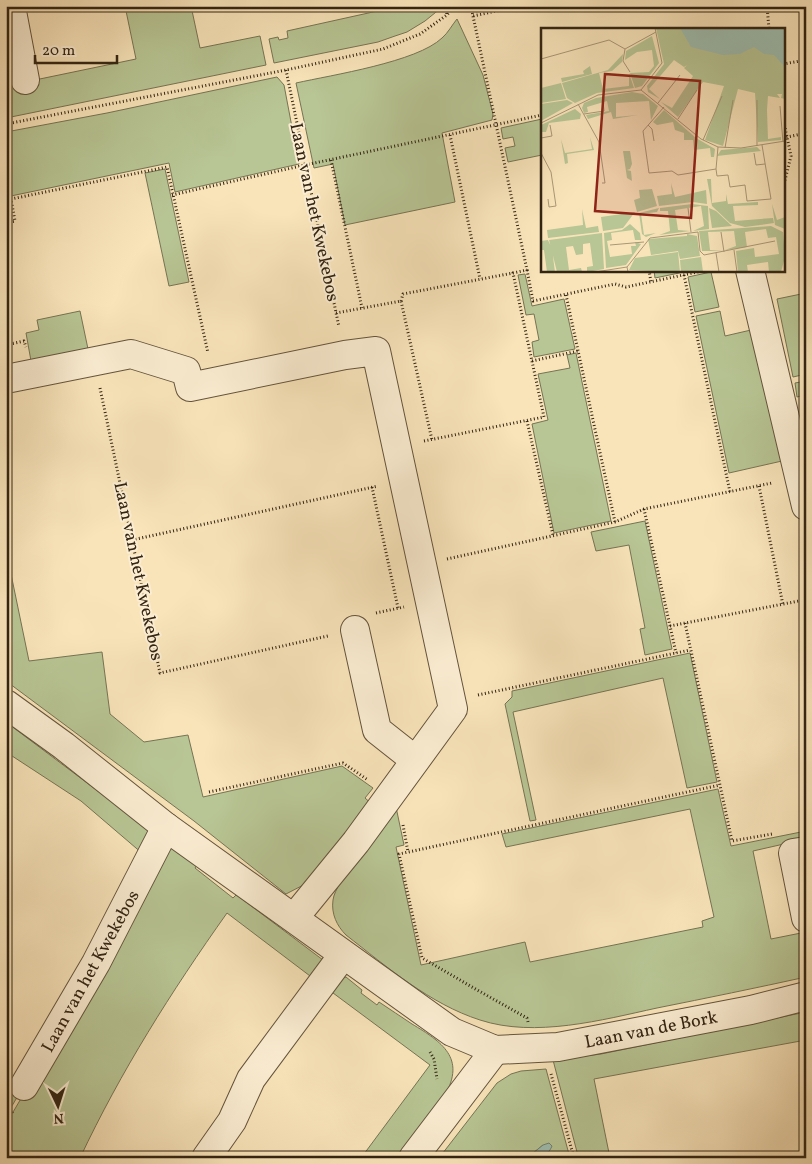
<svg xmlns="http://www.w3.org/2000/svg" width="812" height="1164" viewBox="0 0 812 1164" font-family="Vollkorn,serif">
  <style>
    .green { fill: #b8c594; stroke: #767454 }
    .water { fill: #9ebeb1; stroke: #738072 }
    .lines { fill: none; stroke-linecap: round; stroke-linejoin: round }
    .minor-casing { stroke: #64543d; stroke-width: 30 }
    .path { stroke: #332413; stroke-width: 3; stroke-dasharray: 1 2.5; stroke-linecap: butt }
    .minor { stroke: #fbedd2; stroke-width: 28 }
    .labels { text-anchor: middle; stroke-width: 4; stroke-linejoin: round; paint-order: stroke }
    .street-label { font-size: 18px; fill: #332413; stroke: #fbedd2 }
    .inset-road { fill: none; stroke: #aa9777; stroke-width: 1 }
    .view { fill: #8f2418; fill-opacity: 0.15; stroke: #8f2418; stroke-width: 2.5 }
    .inset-edge { fill: none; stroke: #332413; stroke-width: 2.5 }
  </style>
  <rect width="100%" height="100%" fill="#f9e4ba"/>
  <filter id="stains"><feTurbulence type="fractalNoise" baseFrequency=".004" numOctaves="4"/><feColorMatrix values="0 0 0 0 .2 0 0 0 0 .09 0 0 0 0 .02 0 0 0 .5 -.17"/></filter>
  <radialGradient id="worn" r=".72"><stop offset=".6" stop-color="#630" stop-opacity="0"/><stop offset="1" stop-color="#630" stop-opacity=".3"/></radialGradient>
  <g class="green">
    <polygon points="125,6 191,6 200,48 260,36 266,65 6,118 6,86 136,59"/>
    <polygon points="400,6 441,6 441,8 425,21 407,32 395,36 378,42 274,63 269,39 278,37 279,40 288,38 287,31"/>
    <polygon points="475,6 506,6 476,12"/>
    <path d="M457,19l26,56 10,39 -1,6 -50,13 13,69 -110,23 -12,-61 -19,4 -18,-85c36,-8 121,-21 146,-45 6,-5 10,-13 15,-19z"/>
    <polygon points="277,77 284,85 299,164 175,192 169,163 6,197 6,132 107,113"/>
    <polygon points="542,119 542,155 508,162 505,148 515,146 513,137 503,139 501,128"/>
    <polygon points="165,169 189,282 169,286 145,173"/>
    <polygon points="654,270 689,270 689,271 655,278"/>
    <polygon points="711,272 719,307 695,312 688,277"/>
    <polygon points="525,274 532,306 564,299 575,349 534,357 532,342 539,340 534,314 526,315 518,275"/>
    <polygon points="806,293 806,374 793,377 777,299"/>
    <polygon points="80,311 88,349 31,361 26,333 39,330 37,320"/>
    <polygon points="720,311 725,336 751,330 782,461 729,473 696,316"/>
    <polygon points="576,353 611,521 554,533 532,424 548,420 538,374 570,368 567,355"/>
    <polygon points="806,381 806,395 797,397 795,383"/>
    <polygon points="645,521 672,649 645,655 640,629 645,628 629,545 596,551 591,532"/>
    <polygon points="11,574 29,661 102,652 110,714 144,742 188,735 203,797 342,766 373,788 365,798 373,805 311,881 286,894 194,821 6,681 6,575"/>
    <polygon points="690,653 717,782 687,788 663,678 513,712 536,820 530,821 505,704 512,697 512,691"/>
    <polygon points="6,722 147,828 150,838 143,854 81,801 6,752"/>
    <path d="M718,789l13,57 75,-15v8l-53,12 18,88 35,-7v45c-50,11 -99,21 -149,31 -55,12 -122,30 -177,12 -50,-16 -93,-53 -134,-85 -9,-9 -15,-21 -13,-35 2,-19 49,-74 63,-93l8,38 -8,2 25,118 104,-23 5,20 173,-35 -1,-6 12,-4 -24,-108 -184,38 -4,-13z"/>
    <path d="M170,846l27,19 -2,3 38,30 3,-3 2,1 85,64 -1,6 -8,13 -87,-66c-56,79 -106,158 -147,245h-74v-34z"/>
    <path d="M346,977l16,13 -1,3 16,12 2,-3c11,7 22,15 33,22 30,18 54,34 33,71l-48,63h-36l69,-93 -101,-75 9,-10z"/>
    <polygon points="806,1012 806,1040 594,1079 610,1158 581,1158 577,1152 553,1060 601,1054"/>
    <polygon points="546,1069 570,1158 541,1158 544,1156 543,1145 527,1158 439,1158 497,1083 511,1074 521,1071"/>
    <polygon points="14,1092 19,1094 6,1116 6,1104"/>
  </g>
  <path class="water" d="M549,1143l3,3c-5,12 -14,12 -25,12l16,-13z"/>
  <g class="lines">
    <defs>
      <g id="minor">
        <polyline points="11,6 25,80"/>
        <polyline points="750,270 806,506"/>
        <polyline points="6,379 131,354 186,371 190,387 345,355 376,351 453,709 356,842 294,918"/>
        <polyline points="355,630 377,730 415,760"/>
        <polyline points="6,704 64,746 166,827 452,1032 495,1050 558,1047 751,1010 806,996"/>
        <polyline points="806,851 793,853 806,918"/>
        <polyline points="24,1086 96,963 166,827"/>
        <polyline points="206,1158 232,1121 251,1079 343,955"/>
        <polyline points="413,1158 495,1050"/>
      </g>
    </defs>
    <use href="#minor" class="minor-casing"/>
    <g class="path">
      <polyline points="446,6 447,15"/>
      <polyline points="471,6 473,16 520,6"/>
      <polyline points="767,6 769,29"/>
      <polyline points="800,6 806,34"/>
      <polyline points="783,64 806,60"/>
      <polyline points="286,70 339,327"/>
      <polyline points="783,118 791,156 783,188"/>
      <polyline points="6,124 286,70 383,49 420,34 447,15 454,6"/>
      <polyline points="450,135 480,279"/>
      <polyline points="783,138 806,133"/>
      <polyline points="331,160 362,308"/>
      <polyline points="172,195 305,165 542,115"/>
      <polyline points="6,223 15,221 11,199 167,167 208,353"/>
      <polyline points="527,270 533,301 615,284 626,287 707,270"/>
      <polyline points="649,270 651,282"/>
      <polyline points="684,275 730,492"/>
      <polyline points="566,295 615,522"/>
      <polyline points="401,301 403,294 513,273"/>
      <polyline points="336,313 401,301 432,440"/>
      <polyline points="6,345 24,341 26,347"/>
      <polyline points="532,361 578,351"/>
      <polyline points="100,388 160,673 328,636"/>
      <polyline points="527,421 553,535"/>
      <polyline points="424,441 544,417 513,273 527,270 473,16"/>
      <polyline points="759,486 783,605"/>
      <polyline points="372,487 398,608"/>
      <polyline points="644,509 676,653"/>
      <polyline points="132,540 378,486"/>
      <polyline points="447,559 615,522 644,509 772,483"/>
      <polyline points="376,613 404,607"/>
      <polyline points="685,623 732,841 772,834"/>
      <polyline points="670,626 804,600 806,611"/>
      <polyline points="478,695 690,650"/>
      <polyline points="209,792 343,763 368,780"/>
      <polyline points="403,825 408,852"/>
      <polyline points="528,1022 527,1018 479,991 422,958 399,854 720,785"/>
      <polyline points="430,1052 434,1059 437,1079"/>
      <polyline points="551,1074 574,1158"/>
      <polyline points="6,1121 13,1111"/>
    </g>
    <use href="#minor" class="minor"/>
  </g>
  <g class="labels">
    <g class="street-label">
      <text transform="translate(315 212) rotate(78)" y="6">Laan van het Kwekebos</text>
      <text transform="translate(139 571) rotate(78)" y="6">Laan van het Kwekebos</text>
      <text transform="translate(90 971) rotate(-61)" y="6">Laan van het Kwekebos</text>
      <text transform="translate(651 1029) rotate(-11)" y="6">Laan van de Bork</text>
    </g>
  </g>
  <g transform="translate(541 28)">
    <rect width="244" height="244" fill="#f9e4ba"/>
    <path d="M115,0h129v71l-4,-1 1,-4h-5l3,4 -12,-2 -1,14 1,29 13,-2v3l-23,2 -3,-49 -17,-4 -15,57 -18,-6 19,-54 -21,-4 -25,35 -17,-15 11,6 21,-32 -9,-8 3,-3 -3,2 -10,-7 -25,29 11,10 -12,-7 -1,-6 17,-22zM111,8l7,27 -17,23 -7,2 -5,-15 19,-1 5,-6 -2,-16 -15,2 -12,8 1,-9zM82,26l-1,8 -10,9 -13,2 4,16 26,-3v-13l5,15 -37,5 -22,10 -8,-5 -5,-15 46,-13zM49,38l2,8 -30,8 -1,-4 23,-4 -1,-3zM20,55l5,16 -25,4v-15zM91,64l11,2 15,12 -7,14 -2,-19 -33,2v14l22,-2 -25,4 -2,-7 -23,7 -2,-4 23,-4 -2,-10 -20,6 1,5 -4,1 -2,-5 2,-5 12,-5zM26,72l6,3 -32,18v-17zM34,81l6,5 -1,5 -31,4 -3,9h-5v-7zM123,82l32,28 19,11 -1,8h-3l-1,-9 -16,2 -1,-10h-9v-7l-9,-3 -2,-8 -16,3 -4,-3zM49,109l4,13 -27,4 1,9 -3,1 -4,-25 4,14 27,-4zM216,119l4,4 -44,5 4,-6zM82,123h7l2,13 -2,5 -3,1 4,1 1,10 -5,-3zM166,151h4l1,24 14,-2v-7l2,10 30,-2v3l-25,1 2,15 38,-3 1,5 -29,4 -15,-4 -18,-17zM130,155l4,14 31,-7 1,14 -14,-2 -34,4 -2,-10 15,-2zM111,161l5,17 -20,6 -3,-12 6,-2 -1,-8zM151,176l16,2 1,23 -16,2 11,-5 -3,-20 -26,4 3,20 12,1 -31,4 11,-4 -2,-20h-8v-3zM231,176l5,16 8,-3v12l-10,-4zM118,180l-2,4 -16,2 3,21 12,-2 -10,4 -4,-3 -3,-21zM168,180l7,3 16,15 -20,2zM41,181l4,19 12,-2 1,6 -51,6 -1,-8 36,-5zM94,184l-12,16 -20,3 -2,-14zM89,196l10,9 1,7h-6l-2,-10 -22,3 1,7 -5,1 3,16 22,-3 -1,-8h5l-1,-4 6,2 -15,21 -20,3 -2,-35 18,-3zM230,198l12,6 2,25 -4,15h-12l-1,-10 -21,3 1,7h-10l-2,-21 18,-3 1,9 24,-3 -3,-17 -8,1 -2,-9 -21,3 2,15 -22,3 11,-4 -2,-15 -26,1 2,18 13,1h-21l-3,-20zM61,205l2,36 -17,3v-5l6,-1 -3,-23 -7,1v10l-7,1 -3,-9 -7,1 3,23 12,-2 1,4h-25l-8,-32zM146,206l10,2 3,20 -20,3 -2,-8 -27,4 -3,-16 39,-3zM7,212l4,9 3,23h-8l-3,-22h-3v-9zM137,224l2,20 -51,-2 6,-12zM160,229l2,15h-22l-1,-12z" fill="#b8c594"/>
    <path d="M139,0h104l1,39 -11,-12 -10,-1 -10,-7 -14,7 -17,1 -32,-8z" fill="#9ebeb1"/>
    <path class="inset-road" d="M0,31l68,-19 16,9M89,44l-7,-11 2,-12 31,-17M100,62l21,-27 -7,-35M216,72v46M117,75l22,-28M37,76l21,38 6,41h-3M239,78l3,36M123,79l-21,24 6,42 23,-2 6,4 38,-6 1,7 11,-1 2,12 15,-2 2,16 24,-2 -9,-54M43,86l20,-3 -1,-9M137,91l19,-29M0,95l57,-28 43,-5 60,49 17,8 23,1 44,-7M107,97l4,4 2,12M0,110l11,-2 -2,-11M162,112l19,-44M184,120l8,-48M0,125l10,19 5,34 -7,1 -1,-8M213,125l2,12 9,-1M175,141l2,-22M147,180l3,24M180,204l3,20M69,217l34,-3M193,222l3,22M175,225l3,19M86,239l23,-29 48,-6 2,19 4,4 71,-14M54,244l32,-5 1,5"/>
    <path class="view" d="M64,46l95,7 -9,137 -96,-7z"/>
    <rect width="244" height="244" class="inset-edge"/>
  </g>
  <rect width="812" height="1164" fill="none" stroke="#f9e4ba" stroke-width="25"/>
  <rect x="8" y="8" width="797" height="1149" fill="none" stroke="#332413" stroke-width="2.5"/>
  <rect x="12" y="12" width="787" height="1139" fill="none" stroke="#332413"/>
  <g transform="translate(58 1106) rotate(176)" stroke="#fbedd2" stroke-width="4" paint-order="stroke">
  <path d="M0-4L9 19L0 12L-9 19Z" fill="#332413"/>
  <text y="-8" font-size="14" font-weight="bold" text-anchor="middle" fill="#332413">N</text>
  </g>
  <path d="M35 55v8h82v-8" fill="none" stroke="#332413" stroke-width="2.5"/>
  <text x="42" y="55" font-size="15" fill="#332413" stroke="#fbedd2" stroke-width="4" paint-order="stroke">20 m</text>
  <rect width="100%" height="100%" filter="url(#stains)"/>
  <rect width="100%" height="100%" fill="url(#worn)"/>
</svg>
